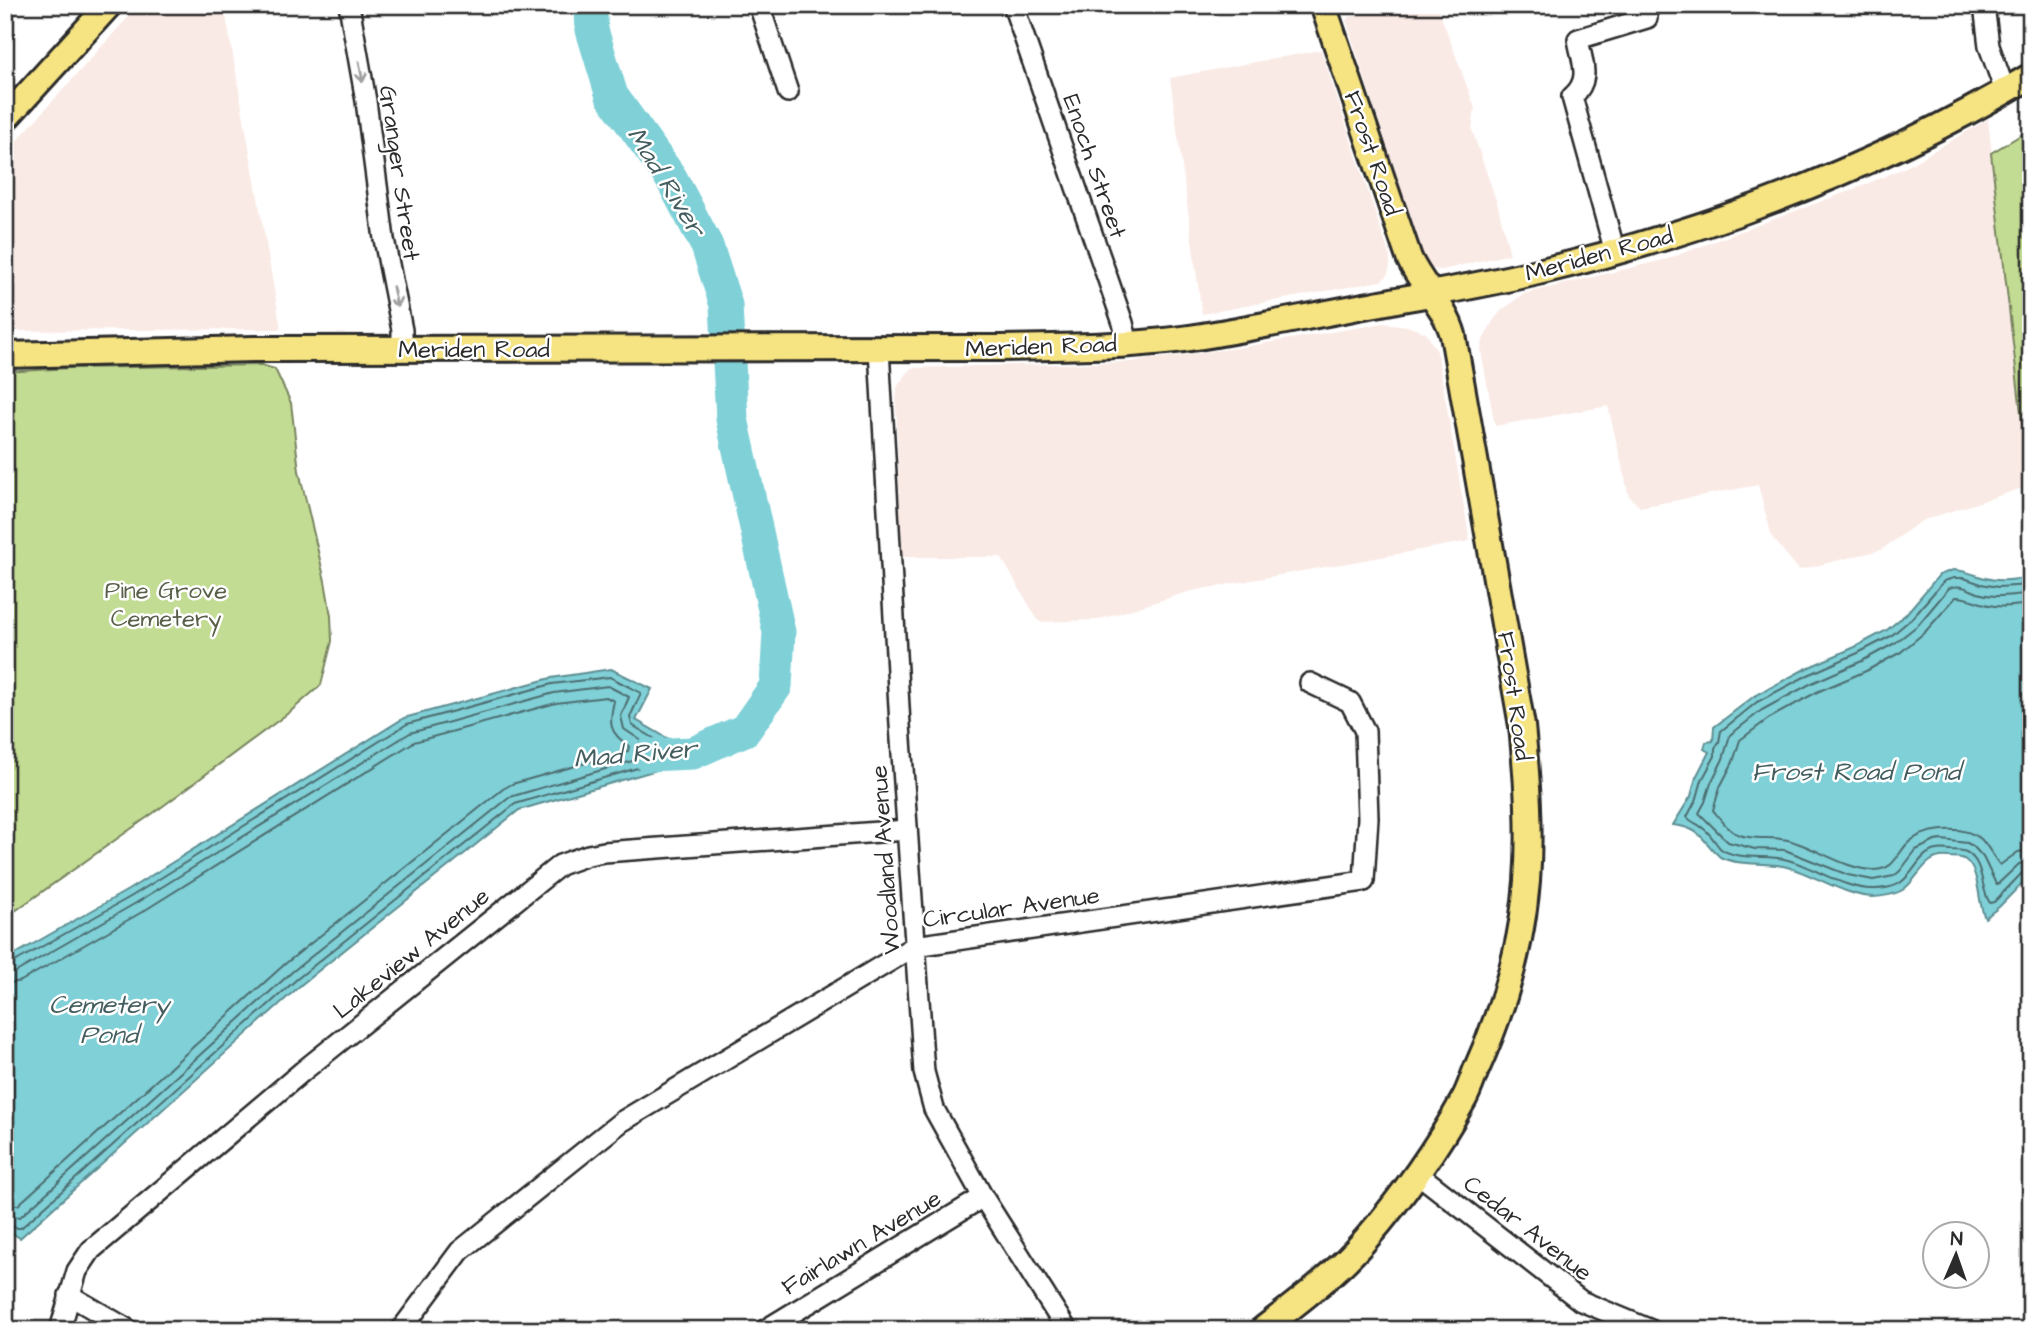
<svg xmlns="http://www.w3.org/2000/svg" width="2036" height="1335" viewBox="0 0 2036 1335" font-family="'Architects Daughter',sans-serif">
  <style>
    .built { fill: #faeae5 }
    .green { fill: #c3dc93; stroke: #77845f; stroke-width: 2 }
    .water { fill: #7fd0d7; stroke: #5d8e92; stroke-width: 2 }
    .lines { fill: none; stroke-linecap: round; stroke-linejoin: round }
    .shore { stroke: #4d6d70; stroke-width: 2 }
    .river { stroke: #7fd0d7; stroke-width: 33 }
    .minor-casing { stroke: #2b2b2b; stroke-width: 24 }
    .major-casing { stroke: #2b2b2b; stroke-width: 30 }
    .minor { stroke: #fff; stroke-width: 19 }
    .major { stroke: #f6e381; stroke-width: 24 }
    .oneway { stroke: #a0a0a0 }
    .labels { text-anchor: middle; stroke-width: 5; stroke-linejoin: round; paint-order: stroke }
    .street-label { font-size: 24px; fill: #2b2b2b; stroke: #fff }
    .park-label { font-size: 24px; fill: #59604a; stroke: #fff }
    .water-label { font-size: 26px; font-style: italic; fill: #445d5f; stroke: #fff }
  </style>
  <rect width="100%" height="100%" fill="#fff"/>
  <filter id="ink" filterUnits="userSpaceOnUse"><feTurbulence type="fractalNoise" baseFrequency=".0143" numOctaves="2"/><feDisplacementMap in="SourceGraphic" scale="14" xChannelSelector="R" yChannelSelector="G"/><feConvolveMatrix kernelMatrix="1 2 1 2 8 2 1 2 1" color-interpolation-filters="sRGB"/></filter>
  <g filter="url(#ink)">
    <g class="built">
      <polygon points="139,5 224,5 281,329 5,331 5,154"/>
      <polygon points="1407,5 1437,5 1475,108 1472,130 1497,203 1510,254 1442,270 1433,269 1427,263 1421,252 1346,20 1350,17"/>
      <polygon points="1321,50 1390,257 1390,267 1387,276 1381,281 1202,314 1170,78"/>
      <polygon points="1988,119 2029,486 1921,521 1881,550 1799,570 1772,537 1758,485 1640,507 1629,496 1608,406 1495,426 1483,362 1481,350 1483,340 1493,321 1501,311 1523,294 1667,259 1857,188 1906,167"/>
      <polygon points="1384,323 1407,326 1426,333 1437,351 1470,541 1191,591 1097,620 1039,622 1001,557 902,557 896,402 897,387 911,368 1130,362 1237,348"/>
    </g>
    <g class="green">
      <polygon points="2031,129 2031,499 1991,153"/>
      <polygon points="261,365 275,369 291,403 299,471 325,581 331,616 332,641 321,685 291,711 159,809 5,918 5,372 70,368"/>
    </g>
    <g class="water">
      <path d="M1953,570c19,1 27,9 44,10 11,1 22,-2 34,-2v296l-32,33 -14,11c-8,-15 -4,-48 -21,-59 -4,-2 -11,-2 -16,-2 -23,-3 -28,20 -44,32 -7,5 -22,8 -31,8 -29,-1 -63,-25 -90,-31 -19,-4 -45,0 -63,-9 -2,-2 -6,-6 -8,-8 -12,-15 -18,-22 -39,-24l18,-29 5,-19 13,-25 -5,-3 2,-7 7,-1 1,-14 39,-30 52,-28 50,-22 32,-17 19,-16 33,-39z"/>
      <polygon points="611,669 652,689 636,720 693,753 688,761 519,810 302,984 20,1238 5,1229 5,960 128,890 404,718 551,678"/>
    </g>
    <g class="lines">
      <g class="shore">
        <path d="M2031,585l-33,2 -17,-3 -17,-6h-10l-10,3 -33,38 -20,17 -33,17 -50,22 -51,27 -36,29 -2,11 -4,6v8l-13,24 -5,18 -10,19c4,5 11,7 17,12 7,5 11,14 17,20 15,11 46,6 63,10 28,6 62,32 91,30 7,0 19,-2 25,-6 20,-14 18,-37 50,-33 5,0 12,0 16,2 19,10 14,38 24,51l4,-1 29,-30 8,-2"/>
        <path d="M2031,594c-18,0 -36,5 -53,-1 -11,-4 -16,-9 -29,-5l-31,37 -23,18 -33,18 -50,22 -50,27 -32,25 -7,24 -12,24 -6,19 -6,11 29,29 27,7 30,1 63,25 25,5 21,-4 6,-5 16,-21 19,-9 7,-1 25,3 6,3 10,11 13,27 3,-1 20,-19 12,-3"/>
        <path d="M2031,605c-12,-1 -24,3 -36,1 -13,-1 -29,-10 -39,-9l-31,35 -24,20 -35,19 -49,21 -49,27 -28,21 -7,22 -13,25 -7,23c5,6 14,19 22,23 16,8 36,3 53,7 27,7 58,30 86,30 20,-1 21,-12 32,-25 16,-17 57,-21 75,-6 8,8 12,18 19,26l18,-13 13,-2"/>
        <polyline points="5,965 11,964 132,896 407,724 552,684 610,677 641,693 630,717 632,725 678,753 675,757 515,804 297,979 21,1228 18,1228 5,1224"/>
        <polyline points="5,974 16,972 136,903 410,733 554,693 608,686 629,697 621,716 624,729 655,750 653,755 510,797 292,972 20,1217 5,1215"/>
        <path d="M5,984l16,-3 121,-69 272,-170 142,-39 50,-6 8,4c-5,22 -6,31 15,45l-1,5 -116,33 -9,5 -218,175 -267,241h-13"/>
      </g>
      <polyline class="river" points="590,5 592,30 612,96 671,178 707,246 726,305 732,419 779,632 776,686 745,730 693,753 648,755"/>
      <defs>
        <g id="minor">
          <polyline points="349,5 366,101 384,239 402,330 402,349"/>
          <polyline points="759,5 788,92"/>
          <polyline points="1013,5 1123,323 1128,344"/>
          <polyline points="1984,5 1989,46 2005,91"/>
          <path d="M1615,252l-43,-155c20,-18 10,-34 6,-58l69,-21"/>
          <polyline points="879,349 900,725 924,1072 934,1109 983,1197 1067,1330"/>
          <polyline points="1417,1173 1581,1301 1651,1330"/>
          <polyline points="69,1295 129,1330"/>
          <polyline points="60,1330 77,1271 91,1250 303,1071 560,865 588,855 604,852 907,830"/>
          <polyline points="401,1330 460,1251 621,1122 915,946 1364,881 1368,818 1365,731 1350,702 1310,683"/>
          <polyline points="765,1330 983,1197"/>
        </g>
        <g id="major">
          <polyline points="5,119 109,5"/>
          <path d="M5,355l249,-6 738,-1c64,-1 128,-1 191,-9 63,-9 125,-23 187,-34 58,-11 115,-20 172,-34 170,-41 338,-105 489,-195"/>
          <path d="M1262,1330c36,-28 74,-56 104,-91 35,-40 72,-93 98,-140 5,-9 8,-19 12,-29 27,-60 46,-124 51,-189 4,-52 0,-103 -5,-155l-69,-391c-8,-29 -32,-50 -44,-77l-86,-253"/>
        </g>
      </defs>
      <use href="#minor" class="minor-casing"/>
      <use href="#major" class="major-casing"/>
      <use href="#minor" class="minor"/>
      <use href="#major" class="major"/>
    </g>
    <defs><path id="oneway-shaft" d="M-6 0H5M1.5-3L5.5 0L1.5 3" fill="none" stroke-width="1.6" stroke-linecap="round" stroke-linejoin="round" transform="scale(1.75)"/></defs>
    <g class="oneway">
      <use href="#oneway-shaft" transform="translate(361 72) rotate(80)"/>
      <use href="#oneway-shaft" transform="translate(395 297) rotate(78)"/>
    </g>
  </g>
  <g class="labels">
    <g class="street-label">
      <text transform="translate(1373 153) rotate(71)" y="8">Frost Road</text>
      <text transform="translate(1095 166) rotate(71)" y="8">Enoch Street</text>
      <text transform="translate(400 173) rotate(82)" y="8">Granger Street</text>
      <text transform="translate(1599 254) rotate(-15)" y="8">Meriden Road</text>
      <text transform="translate(1041 346) rotate(-2)" y="8">Meriden Road</text>
      <text x="474" y="357">Meriden Road</text>
      <text transform="translate(1515 696) rotate(82)" y="8">Frost Road</text>
      <text transform="translate(885 860) rotate(-94)" y="8">Woodland Avenue</text>
      <text transform="translate(1011 907) rotate(-8)" y="8">Circular Avenue</text>
      <text transform="translate(411 953) rotate(-39)" y="8">Lakeview Avenue</text>
      <text transform="translate(1528 1228) rotate(38)" y="8">Cedar Avenue</text>
      <text transform="translate(861 1242) rotate(-31)" y="8">Fairlawn Avenue</text>
    </g>
    <g class="park-label">
      <text x="166" y="598">Pine Grove<tspan x="166" dy="28">Cemetery</tspan></text>
    </g>
    <g class="water-label">
      <text transform="translate(667 181) rotate(58)" y="9">Mad River</text>
      <text transform="translate(635 753) rotate(-5)" y="9">Mad River</text>
      <text x="1856" y="780">Frost Road Pond</text>
      <text x="109" y="1013">Cemetery<tspan x="109" dy="30">Pond</tspan></text>
    </g>
  </g>
  <rect width="2036" height="1335" fill="none" stroke="#fff" stroke-width="28"/>
  <rect x="14" y="14" width="2008" height="1307" fill="none" stroke="#2b2b2b" stroke-width="2.5" filter="url(#ink)"/>
  <g transform="translate(1956 1255) rotate(2)"><circle r="33" fill="#ffffff" stroke="#aaaaaa" stroke-width="2"/>
  <path d="M0-5L12 26L0 18L-12 26Z" fill="#2b2b2b"/>
  <text y="-10" font-size="19" font-weight="bold" text-anchor="middle" fill="#2b2b2b">N</text>
  </g>
</svg>
